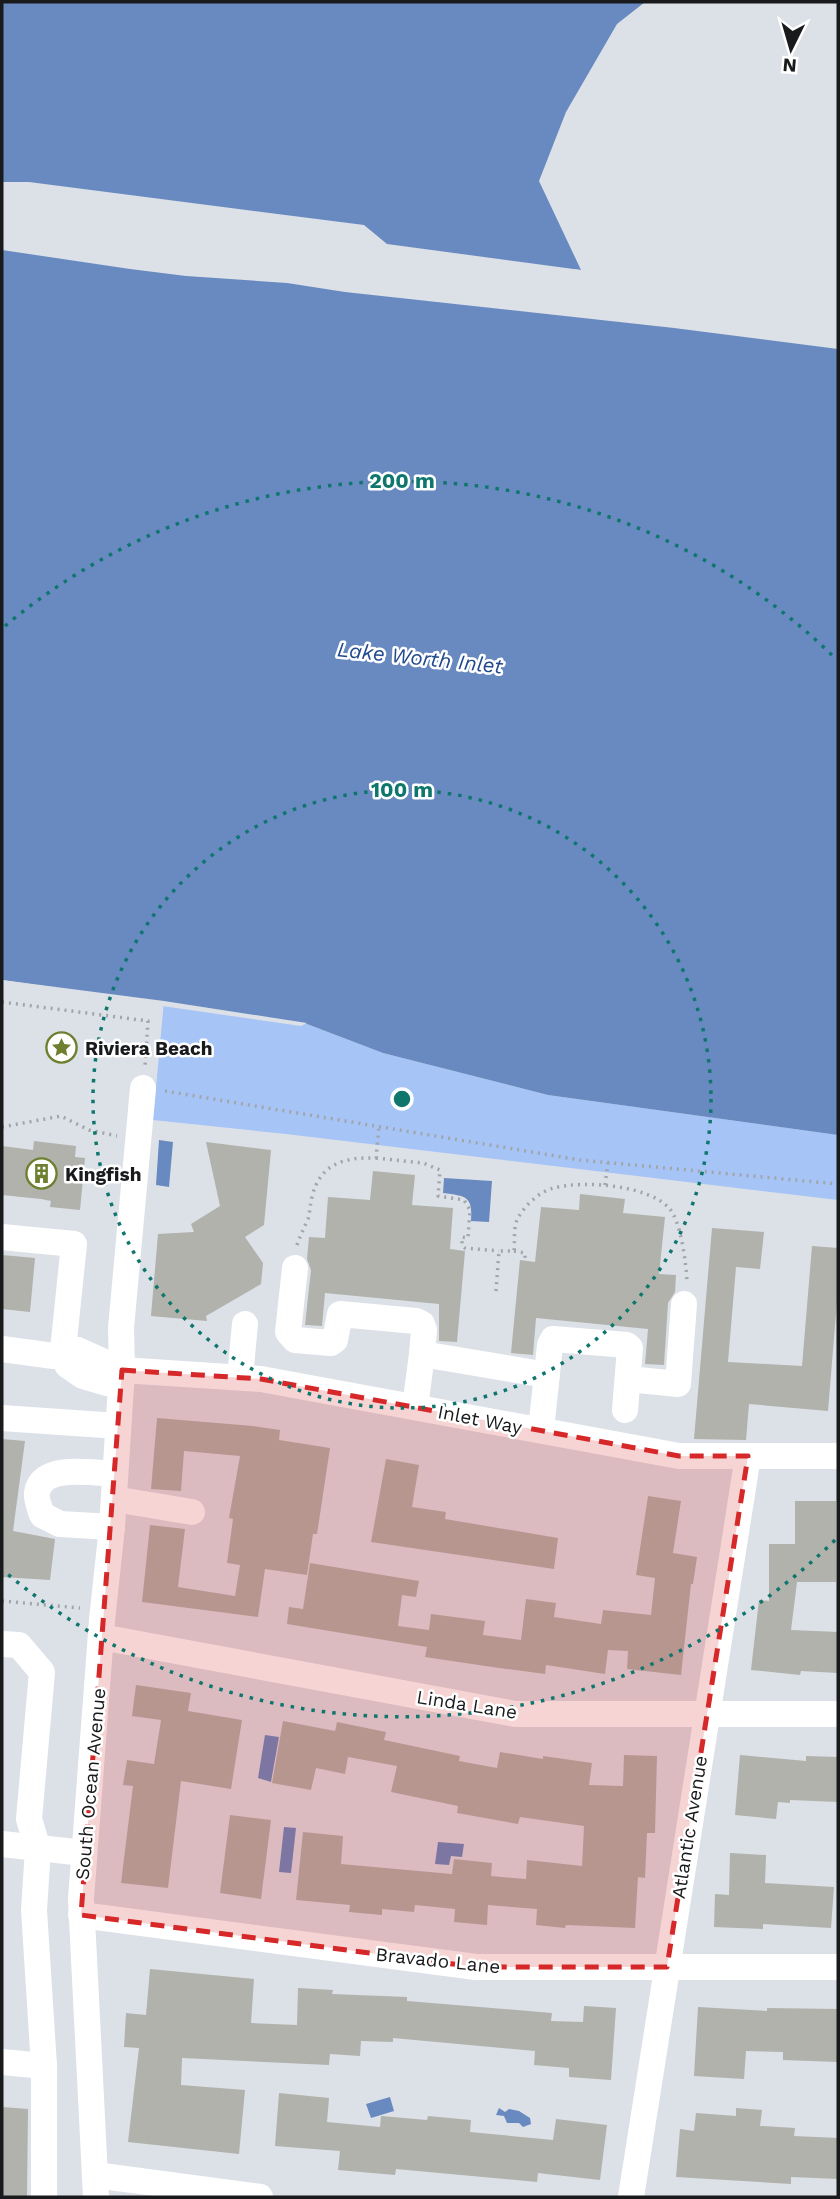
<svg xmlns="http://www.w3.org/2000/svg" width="840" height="2199" viewBox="0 0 840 2199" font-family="'Work Sans',sans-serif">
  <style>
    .green { fill: #a6c4f6 }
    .water { fill: #688ac1 }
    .pier { fill: #dce0e7 }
    .building { fill: #b0b2ab }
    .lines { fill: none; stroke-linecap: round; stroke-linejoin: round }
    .path { stroke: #a1a5aa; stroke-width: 3.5; stroke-dasharray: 2 5; stroke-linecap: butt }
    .minor { stroke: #fff; stroke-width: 26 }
    .marked { fill: #d62828; fill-opacity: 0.2; stroke: #d62828; stroke-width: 5; stroke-dasharray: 14 9; stroke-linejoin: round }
    .ring { fill: none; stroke: #0f766e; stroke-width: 3.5; stroke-dasharray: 3.5 7 }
    .labels { text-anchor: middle; stroke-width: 5; stroke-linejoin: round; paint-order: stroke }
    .poi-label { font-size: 19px; font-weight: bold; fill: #191a1c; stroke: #fff; text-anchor: start }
    .street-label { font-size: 19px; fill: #191a1c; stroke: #fff }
    .water-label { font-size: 21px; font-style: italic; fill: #214a8e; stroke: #fff }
    .centre { fill: #0f766e; stroke: #fff; stroke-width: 3.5 }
    .ring-label { font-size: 21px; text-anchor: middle; font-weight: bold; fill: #0f766e; stroke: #fff; stroke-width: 5; stroke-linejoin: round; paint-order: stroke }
  </style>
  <rect width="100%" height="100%" fill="#dce0e7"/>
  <polygon class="green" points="164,1001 307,1024 383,1053 548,1095 838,1135 838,1200 286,1134 153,1120"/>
  <g class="water">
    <polygon points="2,2 645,2 617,24 566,112 539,181 581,270 387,253 2,201"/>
    <polygon points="2,241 171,268 486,304 838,340 838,1135 548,1095 383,1053 307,1024 2,980"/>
    <polygon points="159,1140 173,1142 169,1187 156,1185"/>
    <path d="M444,1178l48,3 -3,41 -18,-1c2,-25 -5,-25 -28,-28z"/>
    <polygon points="265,1735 279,1737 271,1782 258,1778"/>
    <polygon points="284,1827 296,1828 291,1873 279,1872"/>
    <polygon points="438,1842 464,1844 462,1857 451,1856 449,1865 435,1864"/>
    <polygon points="390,2097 394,2111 371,2118 366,2104"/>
    <polygon points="499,2108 505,2112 509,2109 519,2111 530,2118 531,2124 523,2127 519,2123 507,2123 504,2116 496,2115"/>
  </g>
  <g class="pier">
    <polygon points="2,182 29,182 364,225 387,244 581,270 584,273 386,256 2,204"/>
    <polygon points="2,238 171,264 247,263 486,300 838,336 838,349 674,328 345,292 287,283 186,276 130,269 2,250"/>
    <polygon points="2,980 164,1001 307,1023 301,1026 2,983"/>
  </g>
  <g class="building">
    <polygon points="34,1141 76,1146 75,1157 85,1158 80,1210 50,1207 51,1201 41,1199 2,1195 2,1146 33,1150"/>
    <polygon points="206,1142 271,1150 264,1225 245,1237 263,1263 261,1284 206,1316 207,1321 151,1316 158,1234 194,1232 191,1224 220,1206"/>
    <polygon points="373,1171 415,1175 412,1205 453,1208 450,1249 465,1251 457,1342 439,1341 439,1304 325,1293 322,1326 305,1325 311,1270 307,1259 309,1237 325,1238 328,1197 370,1200"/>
    <polygon points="580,1194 625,1199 623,1213 665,1217 659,1274 676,1275 675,1292 668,1303 664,1365 645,1364 648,1329 536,1318 533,1355 511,1353 520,1260 535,1262 541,1207 579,1210"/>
    <polygon points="712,1228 764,1232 760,1269 736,1267 728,1362 802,1366 812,1246 838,1248 838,1289 828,1411 749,1404 746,1440 694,1439"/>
    <polygon points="2,1255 35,1258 30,1312 2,1309"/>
    <polygon points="157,1418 253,1426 280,1430 279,1440 330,1448 317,1534 313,1534 307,1575 265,1569 258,1617 142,1602 150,1525 185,1529 178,1587 235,1596 240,1565 227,1563 233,1519 229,1518 240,1456 184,1451 181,1491 151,1489"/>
    <polygon points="2,1439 25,1441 13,1531 55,1539 50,1580 2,1577"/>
    <polygon points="386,1459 419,1465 412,1507 446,1512 445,1519 558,1538 554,1569 371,1542"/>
    <polygon points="648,1496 681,1501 673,1553 697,1557 693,1584 691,1584 681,1675 627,1669 628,1651 608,1650 605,1674 546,1665 545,1674 492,1667 425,1657 427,1647 287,1624 289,1607 303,1609 310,1563 419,1581 416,1597 402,1595 398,1626 429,1630 431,1614 485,1621 483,1635 521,1640 526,1599 556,1603 554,1617 601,1624 603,1610 651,1615 655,1578 636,1575"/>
    <polygon points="795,1501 836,1501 836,1582 797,1582 791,1630 838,1632 838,1673 801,1671 800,1675 751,1670 759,1600 769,1601 769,1544 795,1544"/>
    <polygon points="136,1685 191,1693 188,1711 242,1720 231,1789 181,1781 168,1888 121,1883 133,1786 123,1785 127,1760 154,1764 161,1720 132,1716"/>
    <polygon points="283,1721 335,1731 337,1722 386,1732 384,1740 460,1756 459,1761 497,1768 500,1752 543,1759 543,1756 592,1763 589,1785 623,1786 624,1755 657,1756 655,1833 647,1833 645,1878 638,1877 635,1928 566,1925 565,1928 536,1925 537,1909 488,1905 487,1925 454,1922 455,1909 415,1905 414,1912 382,1909 382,1915 349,1912 350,1905 296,1900 303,1832 343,1836 341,1864 452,1874 454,1859 492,1863 491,1876 526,1879 527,1860 582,1866 584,1826 520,1817 518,1824 457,1813 458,1806 391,1792 397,1766 348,1757 345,1774 316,1768 311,1790 272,1783"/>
    <polygon points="740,1755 806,1761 806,1756 838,1757 838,1802 790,1800 790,1803 778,1802 776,1819 735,1815"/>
    <polygon points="230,1815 271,1820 261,1899 220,1893"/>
    <polygon points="730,1853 766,1855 765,1883 834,1887 831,1928 763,1924 763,1929 714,1927 715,1894 729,1895"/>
    <polygon points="150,1969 254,1979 251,2023 297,2025 298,1988 333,1990 332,1994 407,1997 407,2001 552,2013 551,2021 583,2022 584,2006 616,2008 611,2080 569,2077 569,2068 534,2065 535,2051 393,2038 393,2042 361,2041 360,2056 330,2054 329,2065 182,2058 181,2085 245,2090 239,2154 128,2142 139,2048 124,2047 126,2013 146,2015"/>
    <polygon points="698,2007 767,2011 767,2008 838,2009 838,2062 783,2060 783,2052 746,2051 744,2079 694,2076"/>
    <polygon points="279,2093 329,2098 327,2122 380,2127 381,2116 427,2120 428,2116 471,2120 470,2132 553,2140 556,2119 607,2125 600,2180 538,2173 537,2182 396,2169 395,2175 338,2170 340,2151 275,2146"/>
    <polygon points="2,2107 28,2109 27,2197 2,2197"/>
    <polygon points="736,2108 762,2110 760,2126 795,2128 794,2136 838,2138 838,2179 791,2177 791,2184 676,2177 680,2129 694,2131 696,2113 736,2116"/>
  </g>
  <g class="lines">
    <g class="path">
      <polyline points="2,1002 148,1021 145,1067"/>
      <polyline points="165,1091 580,1160 838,1184"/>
      <polyline points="2,1127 61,1116 89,1130 117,1136"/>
      <polyline points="376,1158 423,1163 440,1170 438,1196 464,1200 470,1210 468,1238 462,1237 462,1245 465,1248 499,1251"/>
      <polyline points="605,1185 608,1163"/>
      <path d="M297,1245c3,-9 7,-17 11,-26 2,-7 2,-14 4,-22 8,-34 33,-40 64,-39l3,-31"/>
      <polyline points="514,1251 525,1253 525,1261"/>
      <path d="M496,1291l3,-40h15c1,-10 -1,-24 4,-33 7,-13 22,-27 36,-30 29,-8 94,-3 115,20 12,13 17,55 18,73"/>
      <polyline points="2,1601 80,1608"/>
    </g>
    <g class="minor">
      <polyline points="2,1237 74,1244 63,1350 67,1365 83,1376 107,1383 122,1370"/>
      <polyline points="295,1268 288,1332 295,1340 331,1343 335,1340 340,1314 416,1321 422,1324 424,1330 422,1354 547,1375"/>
      <polyline points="2,1349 54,1356 63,1350 78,1350 122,1370 261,1379 679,1456 838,1456"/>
      <polyline points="240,1377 245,1324"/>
      <polyline points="628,1379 678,1384 684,1304"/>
      <polyline points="415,1407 422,1354"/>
      <polyline points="2,1418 118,1426"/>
      <polyline points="541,1430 550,1345 553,1339 627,1345 630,1348 625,1410"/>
      <polyline points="114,1499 192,1512"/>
      <path d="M112,1527l-52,-3 -18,-9c-2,-6 -6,-16 -5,-22 3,-30 57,-20 77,-19"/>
      <polyline points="101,1637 515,1714 838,1714"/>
      <polyline points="2,1644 19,1645 42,1672 29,1819 38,1849 34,1910 44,2066 44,2197"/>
      <polyline points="2,1844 84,1853"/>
      <polyline points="81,1915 476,1967 838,1967"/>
      <polyline points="2,2062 44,2066"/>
      <polyline points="95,2175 260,2197"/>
      <polyline points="96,2197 81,1899 102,1620 112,1527 122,1370 121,1328 143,1088"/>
      <polyline points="631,2197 748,1456"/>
    </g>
  </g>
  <path class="marked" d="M122,1370l139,9 418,77h69l-81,511h-191l-395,-52z"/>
  <g class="ring">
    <circle cx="402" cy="1099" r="309"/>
    <path d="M835 1540A618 618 0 0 1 5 1572M5 626A618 618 0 0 1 835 658"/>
  </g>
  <defs>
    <symbol id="sight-ring" viewBox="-11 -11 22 22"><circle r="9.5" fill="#fff" stroke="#6e8030" stroke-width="1.5"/><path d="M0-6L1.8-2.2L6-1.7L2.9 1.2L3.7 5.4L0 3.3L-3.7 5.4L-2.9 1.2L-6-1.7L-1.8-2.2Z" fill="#6e8030"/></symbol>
    <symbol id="building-ring" viewBox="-11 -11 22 22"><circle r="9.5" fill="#fff" stroke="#6e8030" stroke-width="1.5"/><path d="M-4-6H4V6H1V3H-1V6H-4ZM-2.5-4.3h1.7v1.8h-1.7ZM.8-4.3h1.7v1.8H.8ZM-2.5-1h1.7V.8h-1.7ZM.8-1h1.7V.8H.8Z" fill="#6e8030"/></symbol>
  </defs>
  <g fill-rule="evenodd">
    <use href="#sight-ring" x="44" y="1030" width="35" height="35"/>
    <use href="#building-ring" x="24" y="1156" width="35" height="35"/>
  </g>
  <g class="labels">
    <g class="poi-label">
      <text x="85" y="1055">Riviera Beach</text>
      <text x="65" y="1181">Kingfish</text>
    </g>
    <g class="street-label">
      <text transform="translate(480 1419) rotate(11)" y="7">Inlet Way</text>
      <text transform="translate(467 1704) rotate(9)" y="7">Linda Lane</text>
      <text transform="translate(90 1784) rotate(-85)" y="7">South Ocean Avenue</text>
      <text transform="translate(689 1827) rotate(-81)" y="7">Atlantic Avenue</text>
      <text transform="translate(438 1960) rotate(6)" y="7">Bravado Lane</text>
    </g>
    <g class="water-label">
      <text transform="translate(420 658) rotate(6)" y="7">Lake Worth Inlet</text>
    </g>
  </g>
  <circle cx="402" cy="1099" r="10" class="centre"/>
  <g class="ring-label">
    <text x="402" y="488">200 m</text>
    <text x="402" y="797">100 m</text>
  </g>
  <rect width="840" height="2199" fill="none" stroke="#191a1c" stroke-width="7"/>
  <g transform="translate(791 49) rotate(185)" stroke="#ffffff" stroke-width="5" paint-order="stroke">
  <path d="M0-5L12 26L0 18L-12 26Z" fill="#191a1c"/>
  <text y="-10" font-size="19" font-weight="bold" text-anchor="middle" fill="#191a1c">N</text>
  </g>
</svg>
